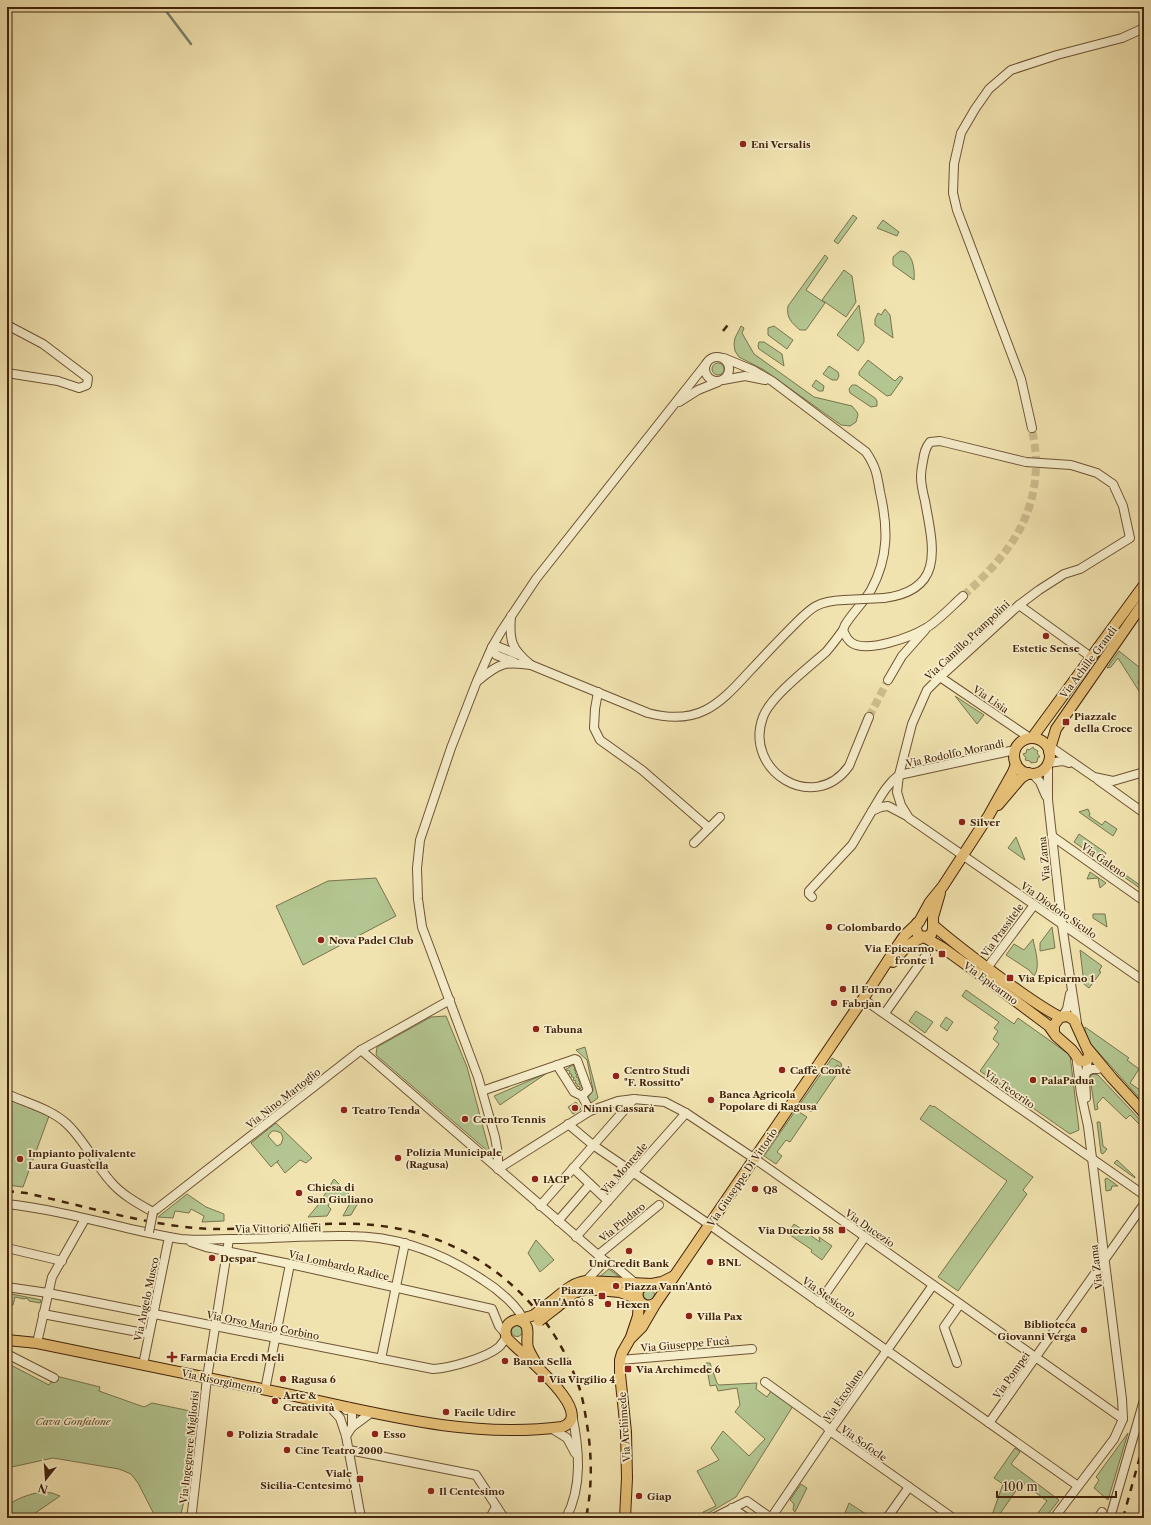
<svg xmlns="http://www.w3.org/2000/svg" width="1151" height="1525" viewBox="0 0 1151 1525" font-family="'Libre Caslon Text',serif">
  <style>
    .green { fill: #b3c590; stroke: #7a744d; fill-rule: evenodd }
    .lines { fill: none; stroke-linecap: round; stroke-linejoin: round }
    .stream { stroke: #77806b; stroke-width: 2.5 }
    .minor-tunnel { stroke: #cebd8e; stroke-width: 8; stroke-dasharray: 8 4; stroke-linecap: butt }
    .minor-casing { stroke: #6e5333; stroke-width: 10 }
    .major-casing { stroke: #42230a; stroke-width: 12 }
    .minor { stroke: #f6edcb; stroke-width: 8 }
    .major { stroke: #e8c278; stroke-width: 10 }
    .rail { stroke: #42230a; stroke-width: 2.5; stroke-dasharray: 7 7; stroke-linecap: butt }
    .minor-bridge-casing { stroke: #6e5333; stroke-width: 10; stroke-linecap: butt }
    .major-bridge-casing { stroke: #42230a; stroke-width: 12; stroke-linecap: butt }
    .minor-bridge { stroke: #f6edcb; stroke-width: 8 }
    .major-bridge { stroke: #e8c278; stroke-width: 10 }
    .poi-dot { fill: #8f2418; stroke: #f6edcb; stroke-width: 1.5 }
    .labels { text-anchor: middle; stroke-width: 3.5; stroke-linejoin: round; paint-order: stroke }
    .poi-label { font-size: 10px; font-weight: bold; fill: #42230a; stroke: #f6edcb; text-anchor: start }
    .street-label { font-size: 10px; fill: #42230a; stroke: #f6edcb }
    .park-label { font-size: 10px; font-style: italic; fill: #5e4c2c; stroke: #f6edcb }
  </style>
  <rect width="100%" height="100%" fill="#f1e3af"/>
  <filter id="stains"><feTurbulence type="fractalNoise" baseFrequency=".005" numOctaves="4"/><feColorMatrix values="0 0 0 0 .2 0 0 0 0 .09 0 0 0 0 .02 0 0 0 .5 -.17"/></filter>
  <radialGradient id="worn" r=".72"><stop offset=".6" stop-color="#630" stop-opacity="0"/><stop offset="1" stop-color="#630" stop-opacity=".3"/></radialGradient>
  <g class="green">
    <polygon points="853,215 857,218 838,244 834,241"/>
    <polygon points="883,220 899,232 897,236 877,228"/>
    <path d="M900,251c13,0 15,19 14,29l-21,-15v-8z"/>
    <path d="M825,255l3,3 -22,32 19,13 -19,27h-6c-8,-7 -14,-12 -12,-24z"/>
    <polygon points="844,270 852,276 856,302 846,317 822,300"/>
    <polygon points="859,305 864,338 864,342 858,351 837,335"/>
    <polygon points="885,309 890,315 893,338 875,325 875,319 878,313 881,315"/>
    <polygon points="741,326 744,328 742,333 754,354 814,397 852,406 857,412 858,415 856,422 850,426 841,425 764,370 739,357 735,351 734,344 735,338"/>
    <polygon points="774,326 793,340 787,349 768,335 768,328"/>
    <polygon points="759,342 764,342 782,354 784,366 759,349 758,346"/>
    <polygon points="868,360 895,381 900,376 903,378 891,395 887,396 859,375 859,372"/>
    <circle cx="718" cy="369" r="6"/>
    <polygon points="829,366 838,372 839,376 837,380 832,380 823,374"/>
    <polygon points="816,380 824,386 823,391 819,391 812,386"/>
    <polygon points="852,385 856,385 875,398 877,401 877,406 871,407 850,393 849,389"/>
    <polygon points="1119,651 1144,671 1144,674 1138,682 1144,691 1144,699 1118,658 1111,667 1107,668"/>
    <polygon points="955,696 984,715 977,724"/>
    <polygon points="1033,747 1034,749 1038,751 1037,753 1040,757 1038,757 1037,762 1031,763 1030,761 1025,760 1026,758 1023,754 1026,753 1027,749 1029,750"/>
    <polygon points="1088,809 1090,814 1089,816 1102,825 1105,821 1117,829 1113,836 1079,812"/>
    <polygon points="1079,834 1106,853 1103,859 1144,888 1144,891 1074,842"/>
    <polygon points="1016,837 1025,860 1008,848"/>
    <polygon points="1090,872 1106,883 1100,888 1098,878 1087,879"/>
    <polygon points="376,878 396,916 303,965 276,906 328,881"/>
    <polygon points="1093,914 1105,914 1107,927 1093,918"/>
    <polygon points="1052,927 1055,948 1040,951 1040,943"/>
    <path d="M1033,939c2,11 8,28 1,37l-5,-6 -23,-15 8,-11 10,6z"/>
    <polygon points="1080,950 1102,966 1099,971 1101,972 1089,988 1084,984"/>
    <polygon points="966,990 1014,1024 1018,1018 1070,1055 1079,1130 1070,1134 980,1071 999,1044 993,1039 998,1031 994,1028 999,1022 962,996"/>
    <polygon points="916,1011 933,1022 925,1033 909,1021"/>
    <polygon points="446,1016 467,1067 490,1153 376,1055 377,1047 431,1017"/>
    <polygon points="946,1017 953,1022 947,1031 940,1026"/>
    <polygon points="1085,1027 1129,1058 1127,1060 1139,1069 1130,1083 1144,1093 1144,1103 1090,1043 1085,1034"/>
    <polygon points="585,1047 598,1098 591,1103 588,1097 593,1090 587,1060 576,1050"/>
    <polygon points="832,1058 841,1063 842,1068 837,1065 833,1071 837,1074 811,1112 800,1104"/>
    <polygon points="574,1064 573,1066 575,1067 574,1070 576,1071 575,1073 577,1075 576,1077 579,1078 578,1080 580,1082 579,1084 583,1087 579,1089 580,1087 577,1086 577,1084 575,1083 576,1081 573,1080 574,1077 571,1077 572,1074 569,1074 570,1071 565,1070"/>
    <polygon points="547,1073 500,1105 494,1096"/>
    <polygon points="1094,1074 1098,1075 1144,1124 1144,1129 1130,1115 1126,1119 1103,1097 1097,1104 1098,1109 1095,1110 1090,1078 1091,1075"/>
    <polygon points="7,1099 49,1116 23,1187 7,1185"/>
    <polygon points="576,1102 581,1109 573,1114 568,1107"/>
    <polygon points="930,1105 933,1107 934,1106 1033,1177 1023,1190 1027,1194 958,1291 938,1277 1007,1181 920,1119"/>
    <polygon points="796,1110 807,1117 790,1142 786,1140 777,1152 782,1156 776,1164 764,1156"/>
    <polygon points="1097,1122 1100,1122 1103,1146 1107,1149 1103,1154 1101,1153"/>
    <path d="M276,1123l36,35 -6,5 -6,-3 -15,13 -8,-11 2,-2 -8,7 -20,-24zM272,1131h4l5,2 2,5 -2,6 -4,2 -9,-10z"/>
    <polygon points="1117,1160 1135,1177 1135,1178 1114,1163"/>
    <polygon points="1107,1178 1118,1186 1112,1186 1111,1190 1106,1191 1105,1179"/>
    <polygon points="334,1179 358,1203 351,1215 343,1216 350,1203 334,1194 328,1206 331,1209 327,1216 308,1217 319,1204"/>
    <polygon points="187,1194 206,1207 224,1214 224,1221 202,1222 204,1216 191,1209 189,1213 175,1211 173,1218 158,1217"/>
    <polygon points="794,1224 820,1242 819,1237 832,1246 822,1260 811,1252 812,1250 790,1235 791,1233 788,1232"/>
    <polygon points="536,1240 554,1260 540,1272 528,1253"/>
    <polygon points="609,1269 622,1279 598,1278"/>
    <circle cx="649" cy="1295" r="5.5"/>
    <polygon points="7,1293 41,1300 40,1303 29,1301 27,1298 24,1299 15,1297 13,1305 7,1305"/>
    <circle cx="517" cy="1331" r="5.5"/>
    <polygon points="7,1363 49,1385 56,1376 100,1387 99,1391 144,1407 152,1403 195,1412 184,1501 181,1514 178,1518 156,1518 138,1483 131,1474 119,1469 53,1458 7,1468"/>
    <polygon points="706,1363 710,1363 717,1383 719,1385 757,1383 756,1389 767,1397 771,1391 793,1406 736,1497 700,1518 698,1518 697,1517 703,1514 703,1512 716,1506 697,1471 719,1460 711,1448 723,1431 749,1456 765,1439 735,1412 740,1405 737,1388 718,1391 716,1385 710,1386"/>
    <polygon points="1128,1433 1108,1500 1094,1488 1099,1480 1096,1477"/>
    <polygon points="1015,1448 1020,1452 1011,1464 1059,1500 1045,1518 1034,1518 1047,1501 1022,1482 997,1518 991,1518 1003,1484 994,1478"/>
    <polygon points="801,1484 807,1488 795,1512 793,1510 794,1504 790,1500"/>
    <path d="M40,1492l12,1 8,3 -32,22h-21c0,-3 -1,-7 0,-10 4,-9 25,-14 33,-16z"/>
    <polygon points="849,1503 866,1514 863,1518 843,1518"/>
  </g>
  <g class="lines">
    <polyline class="stream" points="163,7 191,44"/>
    <g class="minor-tunnel">
      <path d="M963,596c43,-39 74,-76 73,-137 0,-10 -3,-21 -4,-31"/>
      <polyline points="869,717 888,680"/>
    </g>
    <defs>
      <g id="minor">
        <polyline points="7,325 43,344 88,378 87,385 79,388 58,381 7,373"/>
        <circle cx="717" cy="369" r="12"/>
        <path d="M724,358l29,12 19,11 94,71c10,15 11,22 14,40 8,35 9,65 -9,98 -7,12 -18,22 -26,35l-2,5c2,5 4,10 9,13 16,10 59,-6 74,-15 11,-6 27,-23 37,-32"/>
        <polyline points="723,380 745,376 765,380"/>
        <polyline points="679,402 698,390 718,382"/>
        <polyline points="1032,428 1021,379 957,210 953,193 954,164 961,133 975,109 989,89 1011,70 1057,55 1122,38 1144,28"/>
        <path d="M884,598c62,-8 49,-52 41,-97 -2,-8 -4,-16 -4,-24 0,-5 1,-11 2,-16 1,-7 2,-13 7,-19l10,-1 86,21 45,3 26,8 16,11 10,22 7,32 -50,31 -16,5 -25,16 -20,15 -79,72 -13,13 -15,34 -13,51 -2,17 4,13 8,13 235,163"/>
        <polyline points="1019,605 1091,657"/>
        <path d="M511,616c-2,24 0,33 20,49"/>
        <path d="M843,630c-5,7 -11,15 -17,22 -17,15 -56,45 -63,65 -20,54 51,98 86,49l20,-49"/>
        <polyline points="514,662 496,655 492,647 499,647 519,655"/>
        <polyline points="940,677 1030,738"/>
        <path d="M479,680c20,-17 27,-19 52,-15l117,48c49,13 70,-7 100,-40 14,-15 28,-30 42,-44 20,-20 25,-28 54,-29"/>
        <polyline points="888,680 902,656 925,630"/>
        <polyline points="598,692 595,709 594,728 600,740 642,770 709,828"/>
        <polyline points="1045,743 1094,777 1113,781 1144,772"/>
        <polyline points="1048,763 1063,761 1069,763"/>
        <polyline points="1048,765 1048,800 1062,925 1077,1023"/>
        <polyline points="1032,773 1040,782 1046,796"/>
        <polyline points="1098,780 1144,813"/>
        <path d="M872,811c8,-13 14,-26 27,-36l116,-25"/>
        <polyline points="1052,836 1144,901"/>
        <polyline points="694,843 720,817"/>
        <polyline points="812,897 809,894 809,891 852,845 872,811 881,807 888,806 907,816"/>
        <polyline points="987,968 1034,905"/>
        <polyline points="863,999 1144,1195"/>
        <polyline points="885,1013 926,955"/>
        <polyline points="1062,1017 1067,1009 1070,994"/>
        <polyline points="361,1050 605,1261"/>
        <polyline points="557,1065 574,1092 582,1096 590,1111"/>
        <polyline points="1086,1072 1092,1069 1098,1069"/>
        <polyline points="482,1091 575,1059 577,1060 588,1090 582,1096"/>
        <path d="M7,1094c20,9 44,15 60,30 18,17 28,40 44,58 11,13 28,22 42,30l208,-162 89,-50"/>
        <polyline points="1086,1098 1085,1078 1088,1059"/>
        <polyline points="568,1124 593,1145 710,1225 1078,1486"/>
        <polyline points="573,1168 608,1201"/>
        <polyline points="498,1169 498,1154 495,1137 478,1077 422,927 418,899 417,868 420,840 451,748 477,681 492,647 502,630 536,579 706,364"/>
        <polyline points="498,1169 590,1111 618,1101 634,1099 665,1102 686,1113 755,1159 1123,1419"/>
        <path d="M7,1204c45,5 89,17 133,27 14,3 28,6 41,8 16,2 33,0 49,0 40,0 80,-4 120,-3 48,0 94,18 133,44 13,8 37,27 41,42"/>
        <polyline points="540,1206 634,1099"/>
        <polyline points="558,1221 590,1184"/>
        <polyline points="576,1237 686,1113"/>
        <polyline points="191,1242 206,1247 290,1264 492,1309 499,1326 506,1334"/>
        <polyline points="7,1248 62,1261"/>
        <polyline points="598,1255 659,1205"/>
        <polyline points="586,1281 605,1261 615,1266 635,1283"/>
        <path d="M7,1287l41,6 385,76c17,-1 53,-11 66,-22 3,-3 5,-7 8,-10"/>
        <polyline points="819,1303 865,1237"/>
        <polyline points="43,1314 149,1334"/>
        <polyline points="37,1343 52,1277 85,1219"/>
        <polyline points="7,1354 54,1378"/>
        <polyline points="381,1359 405,1243"/>
        <polyline points="620,1360 752,1349"/>
        <polyline points="957,1363 944,1327 960,1304"/>
        <polyline points="143,1365 169,1237"/>
        <polyline points="765,1382 826,1426 830,1431 953,1518"/>
        <polyline points="265,1390 290,1264"/>
        <polyline points="325,1404 331,1408 340,1418 346,1436 361,1518"/>
        <polyline points="346,1410 349,1407 352,1412 352,1427"/>
        <polyline points="989,1423 1144,1204"/>
        <polyline points="551,1428 567,1438 575,1453"/>
        <polyline points="346,1436 352,1427 372,1412"/>
        <polyline points="349,1450 476,1475 504,1518"/>
        <polyline points="732,1508 747,1518"/>
        <polyline points="190,1518 192,1512 207,1378 229,1239"/>
        <polyline points="490,1518 496,1507"/>
        <path d="M566,1518c17,-32 13,-70 6,-104"/>
        <polyline points="713,1518 747,1501 771,1518"/>
        <polyline points="771,1518 830,1431 933,1285"/>
        <polyline points="887,1518 909,1487"/>
        <polyline points="1054,1518 1114,1439 1123,1419 1122,1399 1088,1126 1081,1094 1076,1054"/>
        <polyline points="1098,1518 1102,1512"/>
        <polyline points="1110,1518 1144,1400"/>
        <polyline points="1144,1518 1144,1517"/>
      </g>
      <g id="major">
        <polyline points="1032,738 1144,585"/>
        <circle cx="1032" cy="756" r="18"/>
        <polyline points="1049,752 1056,729 1144,602"/>
        <polyline points="998,805 1021,778 1029,773"/>
        <polyline points="917,923 916,929 918,935 924,937 931,935 933,929 933,917 940,893"/>
        <path d="M933,925c24,21 50,40 76,59 16,11 33,24 51,33"/>
        <polyline points="924,937 943,948 997,987 1049,1026 1056,1036 1072,1050 1080,1061 1084,1061 1088,1059 1089,1053 1074,1020 1068,1016 1060,1017 1054,1025 1054,1032"/>
        <path d="M893,962c9,-11 17,-20 30,-25"/>
        <polyline points="1087,1048 1112,1078 1144,1113"/>
        <path d="M646,1284c-17,6 -6,29 10,19"/>
        <path d="M552,1301c11,-9 20,-18 34,-20l66,3 10,-2 12,-6"/>
        <polyline points="557,1307 574,1293 587,1289 620,1292 638,1299"/>
        <path d="M518,1320c15,4 7,17 10,28 2,5 5,10 8,15"/>
        <polyline points="631,1337 638,1316 639,1301"/>
        <path d="M7,1340l30,3c85,17 170,34 254,52 89,19 180,44 271,32 38,-13 -46,-77 -55,-89 -2,-4 -2,-8 0,-12 4,-8 19,-7 27,-11"/>
        <polyline points="625,1518 627,1478 626,1432 620,1374 620,1360 622,1353 630,1339 642,1327 656,1303 863,999 898,945 905,935 919,922 930,902 943,886 989,815 1013,772 1016,764"/>
      </g>
    </defs>
    <use href="#minor" class="minor-casing"/>
    <use href="#major" class="major-casing"/>
    <use href="#minor" class="minor"/>
    <use href="#major" class="major"/>
    <g class="rail">
      <polyline points="723,331 731,321"/>
      <path d="M7,1191l19,2c54,12 114,30 169,35 64,5 130,-11 194,-1 85,13 157,71 187,152 7,16 9,34 12,52 4,30 4,57 -2,87"/>
      <polyline points="1123,1518 1144,1442"/>
    </g>
    <defs>
      <g id="minor-bridge">
        <polyline points="844,600 884,598"/>
        <polyline points="149,1232 153,1212"/>
      </g>
      <g id="major-bridge">
        <polyline points="534,1315 552,1301"/>
        <polyline points="539,1321 557,1307"/>
      </g>
    </defs>
    <use href="#minor-bridge" class="minor-bridge-casing"/>
    <use href="#major-bridge" class="major-bridge-casing"/>
    <use href="#minor-bridge" class="minor-bridge"/>
    <use href="#major-bridge" class="major-bridge"/>
  </g>
  <g class="poi-dot">
    <circle cx="743" cy="144" r="4"/>
    <circle cx="1046" cy="636" r="4"/>
    <rect x="1062" y="718" width="8" height="8" rx="2"/>
    <circle cx="962" cy="822" r="4"/>
    <circle cx="829" cy="927" r="4"/>
    <circle cx="321" cy="940" r="4"/>
    <rect x="938" y="950" width="8" height="8" rx="2"/>
    <rect x="1006" y="974" width="8" height="8" rx="2"/>
    <circle cx="843" cy="989" r="4"/>
    <circle cx="834" cy="1003" r="4"/>
    <circle cx="536" cy="1029" r="4"/>
    <circle cx="782" cy="1070" r="4"/>
    <circle cx="616" cy="1076" r="4"/>
    <circle cx="1033" cy="1080" r="4"/>
    <circle cx="711" cy="1100" r="4"/>
    <circle cx="575" cy="1108" r="4"/>
    <circle cx="344" cy="1110" r="4"/>
    <circle cx="465" cy="1119" r="4"/>
    <circle cx="398" cy="1158" r="4"/>
    <circle cx="20" cy="1159" r="4"/>
    <circle cx="535" cy="1179" r="4"/>
    <circle cx="755" cy="1189" r="4"/>
    <circle cx="299" cy="1193" r="4"/>
    <rect x="838" y="1226" width="8" height="8" rx="2"/>
    <circle cx="629" cy="1251" r="4"/>
    <circle cx="212" cy="1258" r="4"/>
    <circle cx="710" cy="1262" r="4"/>
    <circle cx="616" cy="1286" r="4"/>
    <rect x="598" y="1292" width="8" height="8" rx="2"/>
    <circle cx="608" cy="1304" r="4"/>
    <circle cx="689" cy="1316" r="4"/>
    <circle cx="1084" cy="1330" r="4"/>
    <path d="M170 1351h4v4h4v4h-4v4h-4v-4h-4v-4h4z"/>
    <circle cx="505" cy="1361" r="4"/>
    <rect x="624" y="1365" width="8" height="8" rx="2"/>
    <circle cx="283" cy="1379" r="4"/>
    <rect x="537" y="1375" width="8" height="8" rx="2"/>
    <circle cx="275" cy="1401" r="4"/>
    <circle cx="446" cy="1412" r="4"/>
    <circle cx="230" cy="1434" r="4"/>
    <circle cx="375" cy="1434" r="4"/>
    <circle cx="287" cy="1450" r="4"/>
    <rect x="356" y="1475" width="8" height="8" rx="2"/>
    <circle cx="431" cy="1491" r="4"/>
    <circle cx="639" cy="1496" r="4"/>
  </g>
  <g class="labels">
    <g class="poi-label">
      <text x="751" y="148">Eni Versalis</text>
      <text x="1046" y="652" text-anchor="middle">Estetic Sense</text>
      <text x="1074" y="720">Piazzale<tspan x="1074" dy="12">della Croce</tspan></text>
      <text x="970" y="826">Silver</text>
      <text x="837" y="931">Colombardo</text>
      <text x="329" y="944">Nova Padel Club</text>
      <text x="934" y="952" text-anchor="end">Via Epicarmo<tspan x="934" dy="12">fronte 1</tspan></text>
      <text x="1018" y="982">Via Epicarmo 1</text>
      <text x="851" y="993">Il Forno</text>
      <text x="842" y="1007">Fabrjan</text>
      <text x="544" y="1033">Tabuna</text>
      <text x="624" y="1074">Centro Studi<tspan x="624" dy="12">"F. Rossitto"</tspan></text>
      <text x="790" y="1074">Caffè Contè</text>
      <text x="1041" y="1084">PalaPadua</text>
      <text x="719" y="1098">Banca Agricola<tspan x="719" dy="12">Popolare di Ragusa</tspan></text>
      <text x="583" y="1112">Ninni Cassarà</text>
      <text x="352" y="1114">Teatro Tenda</text>
      <text x="473" y="1123">Centro Tennis</text>
      <text x="406" y="1156">Polizia Municipale<tspan x="406" dy="12">(Ragusa)</tspan></text>
      <text x="28" y="1157">Impianto polivalente<tspan x="28" dy="12">Laura Guastella</tspan></text>
      <text x="543" y="1183">IACP</text>
      <text x="307" y="1191">Chiesa di<tspan x="307" dy="12">San Giuliano</tspan></text>
      <text x="763" y="1193">Q8</text>
      <text x="834" y="1234" text-anchor="end">Via Ducezio 58</text>
      <text x="220" y="1262">Despar</text>
      <text x="718" y="1266">BNL</text>
      <text x="629" y="1267" text-anchor="middle">UniCredit Bank</text>
      <text x="624" y="1290">Piazza Vann'Antò</text>
      <text x="594" y="1294" text-anchor="end">Piazza<tspan x="594" dy="12">Vann'Antò 8</tspan></text>
      <text x="616" y="1308">Hexen</text>
      <text x="697" y="1320">Villa Pax</text>
      <text x="1076" y="1328" text-anchor="end">Biblioteca<tspan x="1076" dy="12">Giovanni Verga</tspan></text>
      <text x="180" y="1361">Farmacia Eredi Meli</text>
      <text x="513" y="1365">Banca Sella</text>
      <text x="636" y="1373">Via Archimede 6</text>
      <text x="291" y="1383">Ragusa 6</text>
      <text x="549" y="1383">Via Virgilio 4</text>
      <text x="283" y="1399">Arte &amp;<tspan x="283" dy="12">Creatività</tspan></text>
      <text x="454" y="1416">Facile Udire</text>
      <text x="238" y="1438">Polizia Stradale</text>
      <text x="383" y="1438">Esso</text>
      <text x="295" y="1454">Cine Teatro 2000</text>
      <text x="352" y="1477" text-anchor="end">Viale<tspan x="352" dy="12">Sicilia-Centesimo</tspan></text>
      <text x="439" y="1495">Il Centesimo</text>
      <text x="647" y="1500">Giap</text>
    </g>
    <g class="street-label">
      <text transform="translate(967 640) rotate(-43)" y="4">Via Camillo Prampolini</text>
      <text transform="translate(1088 662) rotate(-53)" y="4">Via Achille Grandi</text>
      <text transform="translate(991 699) rotate(34)" y="4">Via Lisia</text>
      <text transform="translate(955 753) rotate(-12)" y="4">Via Rodolfo Morandi</text>
      <text transform="translate(1044 859) rotate(-96)" y="4">Via Zama</text>
      <text transform="translate(1104 860) rotate(35)" y="4">Via Galeno</text>
      <text transform="translate(1059 910) rotate(35)" y="4">Via Diodoro Siculo</text>
      <text transform="translate(1002 930) rotate(-54)" y="4">Via Prassitele</text>
      <text transform="translate(991 983) rotate(36)" y="4">Via Epicarmo</text>
      <text transform="translate(1010 1089) rotate(35)" y="4">Via Teocrito</text>
      <text transform="translate(283 1098) rotate(-38)" y="4">Via Nino Martoglio</text>
      <text transform="translate(624 1168) rotate(-49)" y="4">Via Monreale</text>
      <text transform="translate(742 1177) rotate(-56)" y="4">Via Giuseppe Di Vittorio</text>
      <text transform="translate(622 1222) rotate(-39)" y="4">Via Pindaro</text>
      <text transform="translate(278 1228) rotate(-1)" y="4">Via Vittorio Alfieri</text>
      <text transform="translate(870 1228) rotate(35)" y="4">Via Ducezio</text>
      <text transform="translate(339 1265) rotate(13)" y="4">Via Lombardo Radice</text>
      <text transform="translate(1096 1267) rotate(-97)" y="4">Via Zama</text>
      <text transform="translate(829 1297) rotate(35)" y="4">Via Stesicoro</text>
      <text transform="translate(146 1299) rotate(-78)" y="4">Via Angelo Musco</text>
      <text transform="translate(263 1325) rotate(11)" y="4">Via Orso Mario Corbino</text>
      <text transform="translate(685 1344) rotate(-5)" y="4">Via Giuseppe Fucà</text>
      <text transform="translate(1011 1375) rotate(-55)" y="4">Via Pompei</text>
      <text transform="translate(222 1381) rotate(12)" y="4">Via Risorgimento</text>
      <text transform="translate(843 1395) rotate(-55)" y="4">Via Ercolano</text>
      <text transform="translate(624 1427) rotate(-94)" y="4">Via Archimede</text>
      <text transform="translate(864 1443) rotate(35)" y="4">Via Sofocle</text>
      <text transform="translate(189 1447) rotate(-84)" y="4">Via Ingegnere Migliorisi</text>
    </g>
    <g class="park-label">
      <text x="73" y="1425">Cava Gonfalone</text>
    </g>
  </g>
  <rect width="1151" height="1525" fill="none" stroke="#f1e3af" stroke-width="24"/>
  <rect x="8" y="8" width="1135" height="1509" fill="none" stroke="#42230a" stroke-width="2"/>
  <rect x="12" y="12" width="1127" height="1501" fill="none" stroke="#42230a"/>
  <g transform="translate(46 1479) rotate(197)" stroke="#f6edcb" stroke-width="3" paint-order="stroke">
  <path d="M0-3L7 15L0 10L-7 15Z" fill="#42230a"/>
  <text y="-6" font-size="11" font-weight="bold" text-anchor="middle" fill="#42230a">N</text>
  </g>
  <path d="M997 1491v6h119v-6" fill="none" stroke="#42230a" stroke-width="2"/>
  <text x="1003" y="1491" font-size="12" fill="#42230a" stroke="#f6edcb" stroke-width="3" paint-order="stroke">100 m</text>
  <rect width="100%" height="100%" filter="url(#stains)"/>
  <rect width="100%" height="100%" fill="url(#worn)"/>
</svg>
